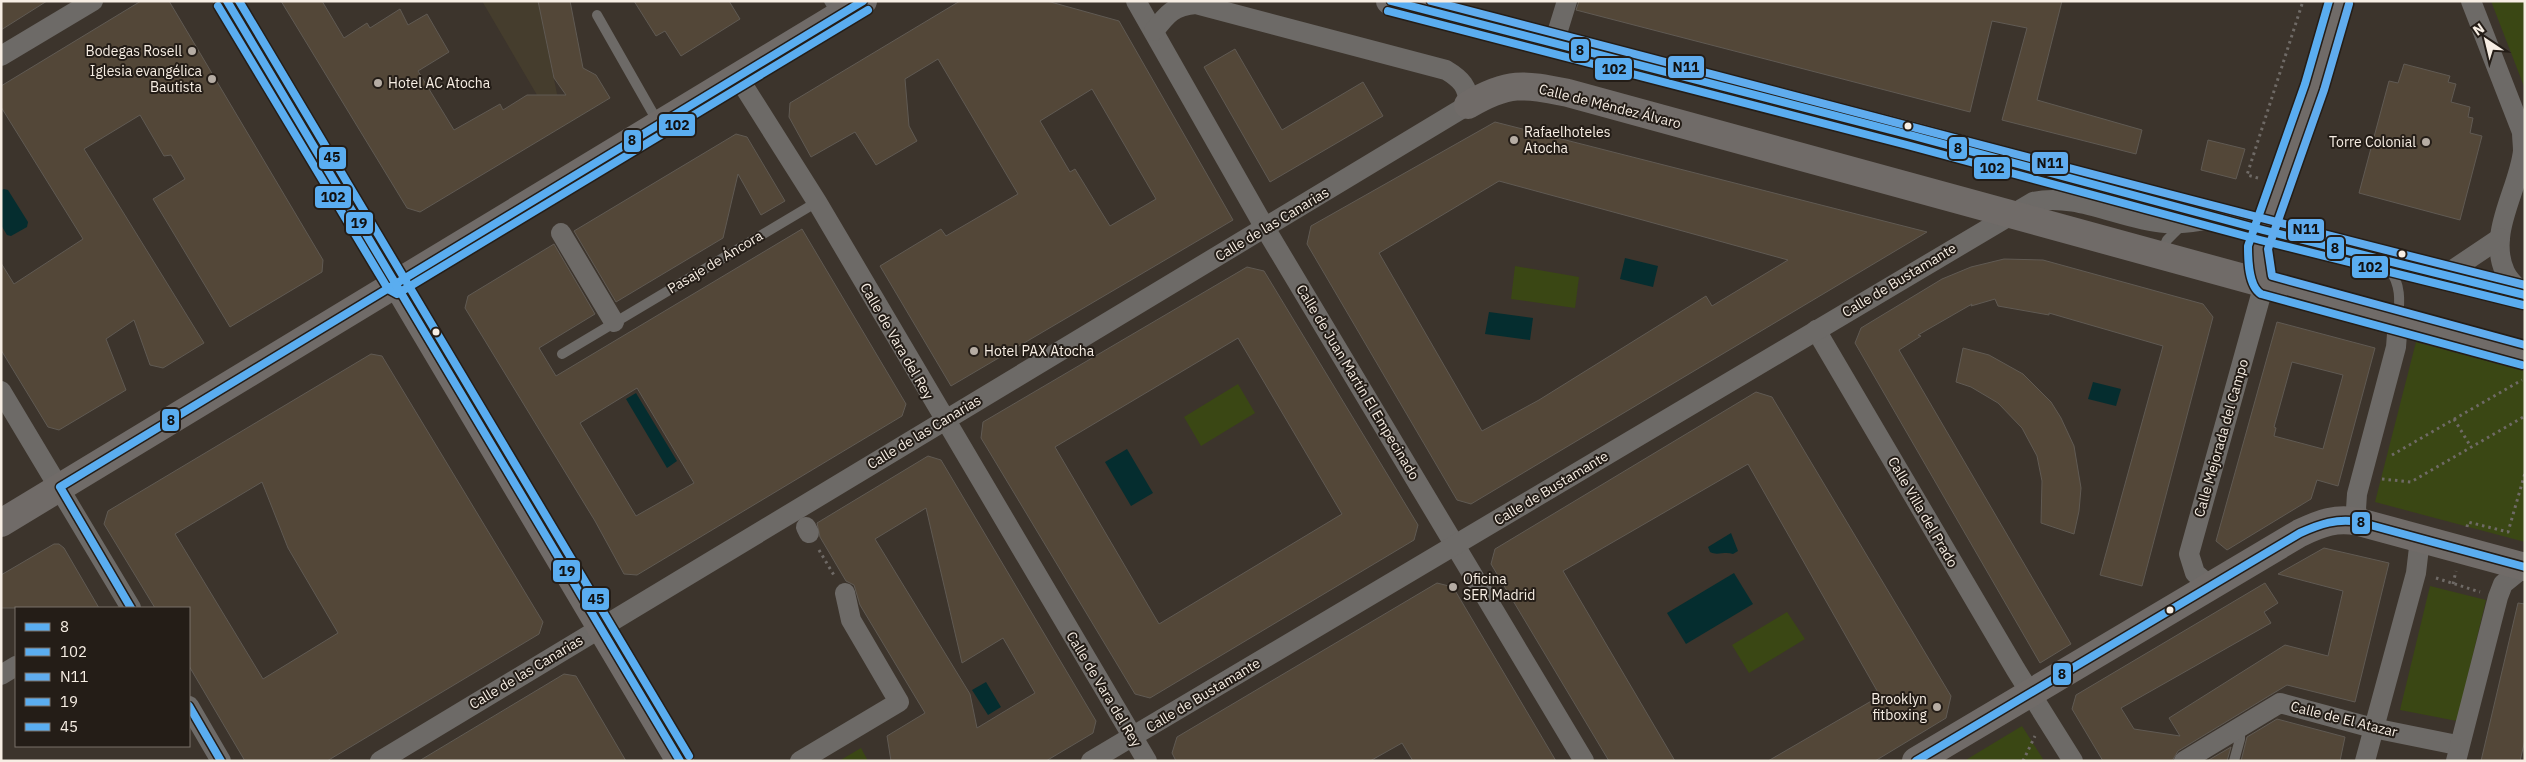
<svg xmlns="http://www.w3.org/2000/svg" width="2526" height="762" viewBox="0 0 2526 762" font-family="'IBM Plex Sans',sans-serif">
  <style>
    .industrial { fill: #453d2d }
    .green { fill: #3a4714 }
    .water { fill: #052d2f }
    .building { fill: #534738; stroke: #605a53; fill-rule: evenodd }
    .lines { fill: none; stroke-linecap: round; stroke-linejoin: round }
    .path { stroke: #6f6a66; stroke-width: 3; stroke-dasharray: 2.5 4; stroke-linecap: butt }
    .lane { stroke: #6d6a67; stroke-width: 10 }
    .street { stroke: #6d6a67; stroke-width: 20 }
    .secondary { stroke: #706b68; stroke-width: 28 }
    .bus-1-casing { stroke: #241d17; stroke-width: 11 }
    .bus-2-casing { stroke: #241d17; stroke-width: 11 }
    .bus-3-casing { stroke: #241d17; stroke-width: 11 }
    .bus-4-casing { stroke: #241d17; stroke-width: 11 }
    .bus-5-casing { stroke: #241d17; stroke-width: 11 }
    .bus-1 { stroke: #5aadf0; stroke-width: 8 }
    .bus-2 { stroke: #5aadf0; stroke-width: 8 }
    .bus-3 { stroke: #60acee; stroke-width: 8 }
    .bus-4 { stroke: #5aadf0; stroke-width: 8 }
    .bus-5 { stroke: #5aadf0; stroke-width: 8 }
    .poi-dot { fill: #b6ada4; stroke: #241d17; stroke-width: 2 }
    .bus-dot { fill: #f7eee4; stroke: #241d17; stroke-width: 2 }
    .labels { text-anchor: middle; stroke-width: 4; stroke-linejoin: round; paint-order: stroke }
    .poi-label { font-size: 14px; fill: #f7eee4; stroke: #241d17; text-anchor: end }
    .street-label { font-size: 14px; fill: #f7eee4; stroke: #241d17 }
    .line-badge { stroke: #241d17; stroke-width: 2 }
    .pale-badge-label { font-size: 14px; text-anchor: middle; font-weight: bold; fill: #111 }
  </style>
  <rect width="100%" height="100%" fill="#3c342c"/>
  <polygon class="industrial" points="482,1 538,1 557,94 573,120 537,95"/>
  <g class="green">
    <polygon points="2491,1 2525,1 2525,89"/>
    <polygon points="1515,266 1579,277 1575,308 1511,299"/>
    <polygon points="2416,342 2525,371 2525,542 2375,502"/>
    <polygon points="1238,384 1255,413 1201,446 1184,417"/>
    <polygon points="2430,586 2486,600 2457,721 2400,710"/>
    <polygon points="1787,612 1805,639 1749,673 1732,645"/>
    <polygon points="2022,726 2043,759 2041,761 1964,761"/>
    <polygon points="861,748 868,761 839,761"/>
  </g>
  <g class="water">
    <polygon points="4,189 8,190 28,222 27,227 11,236 7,235 1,225 1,190"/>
    <polygon points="1625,258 1658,266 1653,287 1620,279"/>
    <polygon points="1489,312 1533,318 1530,340 1485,334"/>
    <polygon points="2093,382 2121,389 2116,406 2088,399"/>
    <polygon points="636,393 677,461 667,468 626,399"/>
    <polygon points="1127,449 1153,493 1131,506 1105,462"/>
    <path d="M1731,533l7,18 -5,3c-8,-3 -16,2 -23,-2l-2,-5z"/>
    <polygon points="1734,573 1753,604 1686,644 1667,613"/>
    <polygon points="986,682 1001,707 988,715 972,690"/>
  </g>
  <g class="building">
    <polygon points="1,1 47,1 1,30"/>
    <polygon points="141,1 169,1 323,260 322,272 230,327 153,199 185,179 171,155 164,156 140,115 84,149 204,343 163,368 150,365 134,320 106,339 126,390 59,430 48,427 1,350 1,263 14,284 83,239 1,107 1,86"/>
    <polygon points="281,1 322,1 344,38 367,23 370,28 400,9 408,25 427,14 449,52 418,71 454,130 500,104 503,110 527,95 566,95 554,78 538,1 570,1 583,68 596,75 610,98 420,212 407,208"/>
    <polygon points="634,1 729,1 740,19 681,56 665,31 656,36"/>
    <path d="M960,1h87l72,20 114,199 -282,166 -71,-120 61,-37 5,7 72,-42 -80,-135 -33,20 4,47 8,15 -41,24 -21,-33 -44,25 -22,-40 1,-14zM1092,89l64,110 -46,27 -35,-57 -5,3 -30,-51z"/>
    <polygon points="1579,1 2062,1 2037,100 2142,130 2136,154 2002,120 2027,28 1992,21 1970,112 1576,10"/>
    <polygon points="1235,49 1282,130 1363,82 1383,116 1270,182 1204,67"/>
    <polygon points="2404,64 2450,76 2448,82 2456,84 2451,102 2470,107 2468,117 2473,118 2470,133 2482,136 2460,220 2359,193 2389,81 2398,83"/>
    <path d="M1495,122l161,41 271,69 -456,272 -14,-4 -150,-256 4,-18zM1499,181l140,38 149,41 -76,46 -6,-10 -167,104 -57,31 -103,-178z"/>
    <polygon points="736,134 747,137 785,201 761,215 738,174 723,238 616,302 574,231"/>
    <polygon points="2208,140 2245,149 2236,179 2201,170"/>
    <path d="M802,229l104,175 -4,12 -265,159 -13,-1 -29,-53 -130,-213 3,-12 86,-52 41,70 -56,34 17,28zM637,388l57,95 -58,33 -56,-93z"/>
    <polygon points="2004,259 2043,260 2203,304 2213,317 2142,586 2100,575 2163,346 2049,313 2049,315 1998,306 1995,299 1971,306 1972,304 1918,335 1921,336 1899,350 2071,644 2040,663 1855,343 1861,328 1942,279 1971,267"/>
    <path d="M1247,267l17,4 154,254 -4,15 -264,158 -15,-4 -154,-256 2,-16zM1238,338l104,176 -183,110 -104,-177z"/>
    <path d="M2277,322l98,26 -37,138 -21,-6 -6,19 -84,51 -11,-9zM2292,362l51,13 -20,74 -49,-13 2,-8 -2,-1z"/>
    <polygon points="1963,348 1989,355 2023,374 2051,402 2061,418 2074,446 2081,488 2079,511 2074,534 2041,523 2042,481 2037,456 2022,428 1998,403 1971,387 1956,382"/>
    <path d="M371,354l11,2 161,266 -4,12 -212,127h-82l-56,-95v-58h-34l-51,-84 4,-13zM262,482l26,66 50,85 -75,46 -88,-145z"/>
    <polygon points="1756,392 1772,397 1951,696 1946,718 1875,761 1768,761 1880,696 1748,464 1563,571 1675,761 1609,761 1491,564 1495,549"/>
    <path d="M928,456l13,4 155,261 -3,12 -47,28h-155l-4,-25 38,-23 -65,-108 -6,-20 -8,-4 -26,-44 -3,-14zM926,508l36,155 41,-25 32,55 -58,35 -7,-34 -95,-155z"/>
    <polygon points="54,544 59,544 64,548 99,608 1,608 1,575"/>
    <polygon points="2324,548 2389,563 2355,702 2287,685 2178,751 2172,761 2103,761 2072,709 2076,695 2265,583 2278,603 2264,612 2271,623 2121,708 2134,729 2180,736 2169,718 2285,645 2328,656 2343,591 2278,574"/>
    <polygon points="1437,583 1453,587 1556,761 1413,761 1402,743 1370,761 1176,761 1172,753 1177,737"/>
    <polygon points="2518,603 2525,604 2525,740 2520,761 2481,761"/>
    <polygon points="564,674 576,676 626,761 419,761"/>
    <polygon points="2277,719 2345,737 2340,761 2241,761 2247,737"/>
    <polygon points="2231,747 2227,761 2207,761"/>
  </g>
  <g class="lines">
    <g class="path">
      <polyline points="2258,178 2247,175 2303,1"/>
      <polyline points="2454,419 2471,447"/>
      <polyline points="2392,455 2522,380"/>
      <polyline points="2382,479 2411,482 2525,416"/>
      <polyline points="2467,527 2468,522 2508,532 2525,473"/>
      <polyline points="819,550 835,577"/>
      <polyline points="2436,578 2480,592"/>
      <polyline points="2453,584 2456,571"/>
      <polyline points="2023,761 2035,736"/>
    </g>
    <g class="lane">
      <polyline points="829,1 838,16"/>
      <polyline points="597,15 659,124"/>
      <polyline points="2161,253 2167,240 2182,225"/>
      <path d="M2389,268c12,17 11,32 9,52"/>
      <polyline points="562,354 817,202"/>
      <polyline points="2234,761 2240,739 2240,727"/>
    </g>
    <g class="street">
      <polyline points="1136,1 1265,228 1584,761"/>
      <path d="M2471,1l51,131c0,6 1,13 1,19 -4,38 -36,82 -18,121 4,9 12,16 20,23"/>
      <polyline points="1554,43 1567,1"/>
      <polyline points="1,56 93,1"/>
      <polyline points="738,77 817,202 1147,761"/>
      <polyline points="561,233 614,322"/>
      <polyline points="2445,275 2500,238"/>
      <polyline points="1816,330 2016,670 2073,761"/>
      <polyline points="1,391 131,608"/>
      <polyline points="2359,522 2356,509 2357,494 2396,347 2398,321"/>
      <polyline points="806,527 809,533"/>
      <polyline points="2210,586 2195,573 2189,554 2264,284"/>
      <polyline points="1,675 16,666"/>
      <polyline points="189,706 221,761"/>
      <path d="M380,761l1088,-656c1,-18 -7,-26 -22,-35l-250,-66c-23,2 -29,10 -42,27"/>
      <polyline points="800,761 899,702 851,620 845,593"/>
      <path d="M1091,761l942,-559c43,-10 89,18 132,21 16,2 31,-2 47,-4"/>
      <polyline points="2184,761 2280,703 2373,728 2452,744 2459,744"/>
      <polyline points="2365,761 2416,573 2420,539"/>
      <polyline points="2456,761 2498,597 2503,584 2524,567"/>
    </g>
    <g class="secondary">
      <polyline points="227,1 372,242 680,761"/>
      <polyline points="1390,1 1910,135 2263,230 2525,295"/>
      <path d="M1468,105c41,-24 55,-21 100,-12l957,262"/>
      <polyline points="2264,284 2259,267 2258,248 2315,87 2339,1"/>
      <polyline points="1,523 863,1"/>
      <path d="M1916,761l384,-228c21,-10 37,-16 59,-11l166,45"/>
    </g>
    <defs>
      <g id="bus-1">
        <polyline points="1391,1 1910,135 2263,230 2525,295"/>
        <polyline points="131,608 60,487 863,1"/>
        <polyline points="189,706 221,761"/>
        <path d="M1916,761l384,-228c20,-9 37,-15 59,-11l166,45"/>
      </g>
      <g id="bus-2">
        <path d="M2329,1l-24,83 -57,162c0,13 0,40 13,48l261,71"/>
        <polyline points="218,6 388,289 397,294 868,10"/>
        <polyline points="1388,11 1907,145 2260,240 2523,305"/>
      </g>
      <g id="bus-3">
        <path d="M1431,1c365,94 728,193 1094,284"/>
        <polyline points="2349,4 2324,90 2268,249 2272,276 2525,345"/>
      </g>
      <polyline id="bus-4" points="227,1 680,761"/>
      <polyline id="bus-5" points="239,1 689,756"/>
    </defs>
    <use href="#bus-1" class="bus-1-casing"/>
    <use href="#bus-2" class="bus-2-casing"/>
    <use href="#bus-3" class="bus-3-casing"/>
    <use href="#bus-4" class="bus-4-casing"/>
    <use href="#bus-5" class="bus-5-casing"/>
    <use href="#bus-1" class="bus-1"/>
    <use href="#bus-2" class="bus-2"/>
    <use href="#bus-3" class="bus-3"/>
    <use href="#bus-4" class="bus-4"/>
    <use href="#bus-5" class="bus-5"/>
  </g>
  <g class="poi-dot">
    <circle cx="192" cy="51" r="5"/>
    <circle cx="212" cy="79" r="5"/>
    <circle cx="378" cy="83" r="5"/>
    <circle cx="1514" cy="140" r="5"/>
    <circle cx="2426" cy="142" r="5"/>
    <circle cx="974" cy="351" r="5"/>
    <circle cx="1453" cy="587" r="5"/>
    <circle cx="1937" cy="707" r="5"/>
  </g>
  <g class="bus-dot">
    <circle cx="1908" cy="126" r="4.5"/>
    <circle cx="2402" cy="254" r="4.5"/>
    <circle cx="436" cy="332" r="4.5"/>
    <circle cx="2170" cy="610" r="4.5"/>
  </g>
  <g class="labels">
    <g class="poi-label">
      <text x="182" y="56">Bodegas Rosell</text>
      <text x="202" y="76">Iglesia evangélica<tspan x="202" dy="16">Bautista</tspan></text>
      <text x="388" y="88" text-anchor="start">Hotel AC Atocha</text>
      <text x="1524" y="137" text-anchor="start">Rafaelhoteles<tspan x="1524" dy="16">Atocha</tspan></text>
      <text x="2416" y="147">Torre Colonial</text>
      <text x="984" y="356" text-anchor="start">Hotel PAX Atocha</text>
      <text x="1463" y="584" text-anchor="start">Oficina<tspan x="1463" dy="16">SER Madrid</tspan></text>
      <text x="1927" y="704">Brooklyn<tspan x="1927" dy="16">fitboxing</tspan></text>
    </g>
    <g class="street-label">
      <text transform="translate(1610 106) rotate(14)" y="5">Calle de Méndez Álvaro</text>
      <text transform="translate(1272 224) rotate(-31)" y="5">Calle de las Canarias</text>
      <text transform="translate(715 262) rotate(-31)" y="5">Pasaje de Áncora</text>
      <text transform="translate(1899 280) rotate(-31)" y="5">Calle de Bustamante</text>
      <text transform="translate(897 341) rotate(60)" y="5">Calle de Vara del Rey</text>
      <text transform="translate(1358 382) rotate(59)" y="5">Calle de Juan Martín El Empecinado</text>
      <text transform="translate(924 432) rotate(-31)" y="5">Calle de las Canarias</text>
      <text transform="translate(2221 438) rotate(-74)" y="5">Calle Mejorada del Campo</text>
      <text transform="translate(1551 488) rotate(-31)" y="5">Calle de Bustamante</text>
      <text transform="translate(1923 512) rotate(60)" y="5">Calle Villa del Prado</text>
      <text transform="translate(526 672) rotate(-31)" y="5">Calle de las Canarias</text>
      <text transform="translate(1104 689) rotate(59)" y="5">Calle de Vara del Rey</text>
      <text transform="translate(1203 695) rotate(-31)" y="5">Calle de Bustamante</text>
      <text transform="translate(2344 719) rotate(14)" y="5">Calle de El Atazar</text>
    </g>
  </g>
  <g class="line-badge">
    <rect x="1570" y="38" width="20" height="24" rx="5" fill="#5aadf0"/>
    <rect x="1667" y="55" width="38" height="24" rx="5" fill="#60acee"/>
    <rect x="1594" y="57" width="39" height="24" rx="5" fill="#5aadf0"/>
    <rect x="658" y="113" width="38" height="24" rx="5" fill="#5aadf0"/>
    <rect x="623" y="129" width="19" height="24" rx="5" fill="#5aadf0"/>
    <rect x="1948" y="136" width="20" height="24" rx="5" fill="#5aadf0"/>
    <rect x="318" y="146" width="29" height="24" rx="5" fill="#5aadf0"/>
    <rect x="2031" y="151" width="38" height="24" rx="5" fill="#60acee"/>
    <rect x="1973" y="156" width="38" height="24" rx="5" fill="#5aadf0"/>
    <rect x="314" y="185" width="38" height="24" rx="5" fill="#5aadf0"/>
    <rect x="345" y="211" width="29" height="24" rx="5" fill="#5aadf0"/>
    <rect x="2287" y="218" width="38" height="24" rx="5" fill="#60acee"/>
    <rect x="2326" y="236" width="19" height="24" rx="5" fill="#5aadf0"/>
    <rect x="2351" y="255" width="38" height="24" rx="5" fill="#5aadf0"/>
    <rect x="161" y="408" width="19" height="24" rx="5" fill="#5aadf0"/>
    <rect x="2351" y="511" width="20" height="24" rx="5" fill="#5aadf0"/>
    <rect x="552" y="559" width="29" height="24" rx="5" fill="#5aadf0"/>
    <rect x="581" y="587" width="29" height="24" rx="5" fill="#5aadf0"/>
    <rect x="2052" y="662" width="20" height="24" rx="5" fill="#5aadf0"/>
  </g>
  <g class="pale-badge-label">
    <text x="1580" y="55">8</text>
    <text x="1686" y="72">N11</text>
    <text x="1614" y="74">102</text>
    <text x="677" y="130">102</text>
    <text x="632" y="145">8</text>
    <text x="1958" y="153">8</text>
    <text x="332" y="162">45</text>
    <text x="2050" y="168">N11</text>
    <text x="1992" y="173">102</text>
    <text x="333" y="202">102</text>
    <text x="359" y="228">19</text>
    <text x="2306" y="234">N11</text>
    <text x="2335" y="253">8</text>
    <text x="2370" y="272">102</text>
    <text x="171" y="425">8</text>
    <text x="2361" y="527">8</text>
    <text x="567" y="576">19</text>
    <text x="596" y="604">45</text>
    <text x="2062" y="679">8</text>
  </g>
  <rect width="2526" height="762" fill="none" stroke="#f7eee4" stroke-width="5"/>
  <rect x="15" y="607" width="175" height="140" fill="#241d17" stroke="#787169"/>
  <rect x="25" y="623" width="25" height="8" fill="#5aadf0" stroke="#787169"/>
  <text x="60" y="632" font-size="15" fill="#f7eee4">8</text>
  <rect x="25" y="648" width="25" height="8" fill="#5aadf0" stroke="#787169"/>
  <text x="60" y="657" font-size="15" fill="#f7eee4">102</text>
  <rect x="25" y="673" width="25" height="8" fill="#60acee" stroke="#787169"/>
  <text x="60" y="682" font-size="15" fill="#f7eee4">N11</text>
  <rect x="25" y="698" width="25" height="8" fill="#5aadf0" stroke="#787169"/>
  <text x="60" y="707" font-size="15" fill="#f7eee4">19</text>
  <rect x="25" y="723" width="25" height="8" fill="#5aadf0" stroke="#787169"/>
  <text x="60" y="732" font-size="15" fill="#f7eee4">45</text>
  <g transform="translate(2486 40) rotate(325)" stroke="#241d17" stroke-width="4" paint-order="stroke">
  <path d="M0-4L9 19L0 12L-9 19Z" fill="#f7eee4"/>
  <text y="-8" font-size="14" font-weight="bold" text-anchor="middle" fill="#f7eee4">N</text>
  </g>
</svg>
